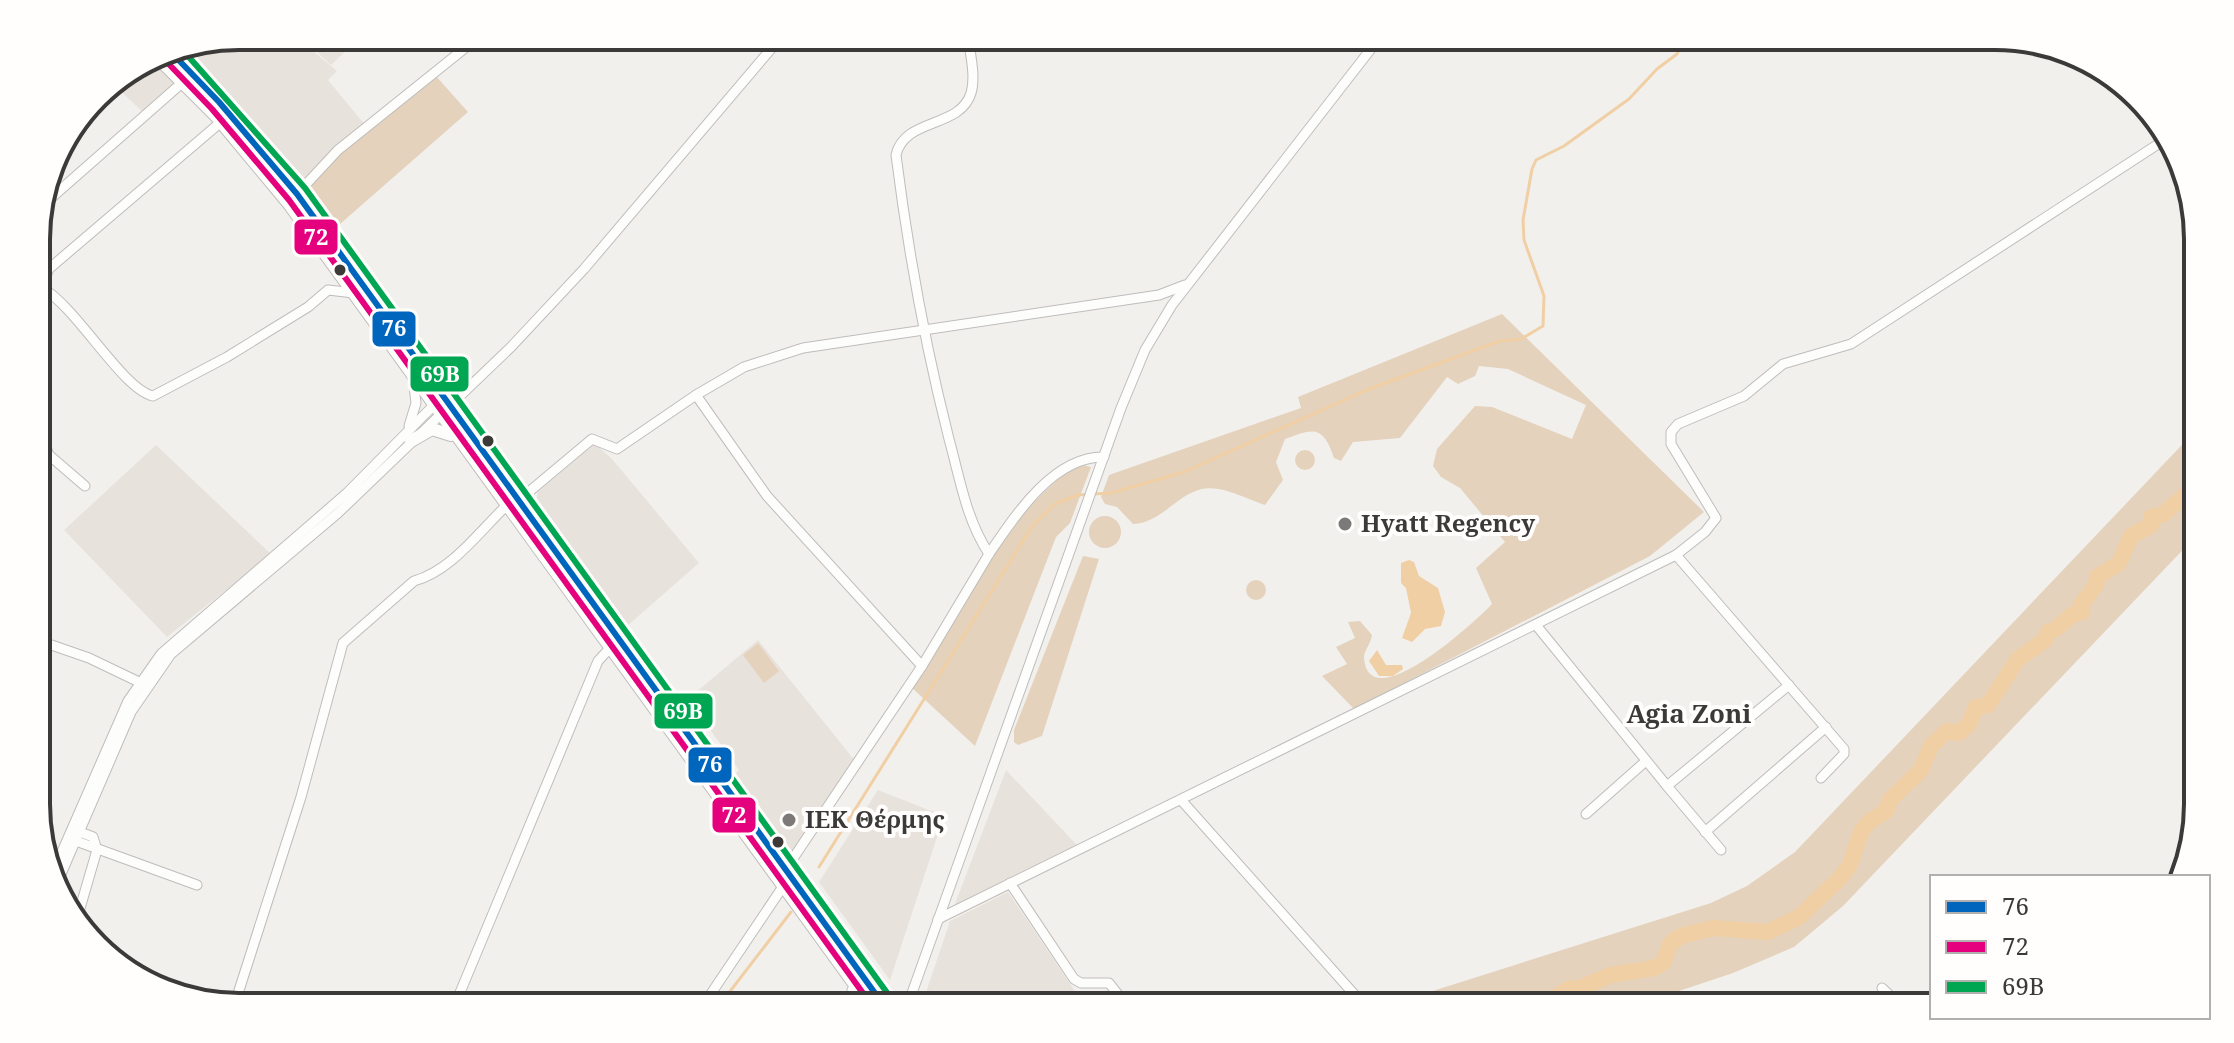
<svg xmlns="http://www.w3.org/2000/svg" width="2234" height="1043" viewBox="0 0 2234 1043" font-family="'Noto Serif',serif">
  <style>
    .built { fill: #e8e2dc }
    .green { fill: #e4d2bc }
    .water { fill: #f1cfa4 }
    .lines { fill: none; stroke-linecap: round; stroke-linejoin: round }
    .stream { stroke: #f1cfa4; stroke-width: 3 }
    .river { stroke: #f1cfa4; stroke-width: 16 }
    .minor-casing { stroke: #bfbdbc; stroke-width: 11 }
    .major-casing { stroke: #bfbdbc; stroke-width: 14 }
    .minor { stroke: #fdfdfc; stroke-width: 9 }
    .major { stroke: #fdfdfc; stroke-width: 12 }
    .bus-1-casing { stroke: #fffefc; stroke-width: 12 }
    .bus-2-casing { stroke: #fffefc; stroke-width: 12 }
    .bus-3-casing { stroke: #fffefc; stroke-width: 12 }
    .bus-1 { stroke: #0065bd; stroke-width: 6 }
    .bus-2 { stroke: #e5007d; stroke-width: 6 }
    .bus-3 { stroke: #00a651; stroke-width: 6 }
    .bus-dot { fill: #3b3a39; stroke: #fffefc; stroke-width: 3 }
    .poi-dot { fill: #7b7a78; stroke: #fffefc; stroke-width: 3 }
    .labels { text-anchor: middle; stroke-width: 8; stroke-linejoin: round; paint-order: stroke }
    .poi-label { font-size: 24px; font-weight: bold; fill: #3b3a39; stroke: #fffefc; text-anchor: start }
    .neighbourhood-label { font-size: 26px; font-weight: bold; fill: #3b3a39; stroke: #fffefc }
    .rim { fill: none; stroke: #3b3a39; stroke-width: 4 }
    .line-badge { stroke: #fffefc; stroke-width: 3 }
    .badge-label { font-size: 22px; text-anchor: middle; font-weight: bold; fill: #fff }
  </style>
  <rect width="100%" height="100%" fill="#f2f0ed"/>
  <g class="built">
    <polygon points="239,36 295,36 337,71 328,80 366,126 298,184 178,48"/>
    <polygon points="300,36 352,36 357,40 331,65"/>
    <polygon points="152,57 180,84 146,115 111,82"/>
    <polygon points="595,444 612,459 699,563 619,633 534,513 538,492"/>
    <polygon points="156,445 271,554 167,637 64,530"/>
    <polygon points="758,640 856,762 792,861 730,780 739,770 688,699"/>
    <polygon points="1006,770 1077,845 953,909"/>
    <polygon points="878,790 944,816 890,980 819,882"/>
    <polygon points="1008,892 1079,997 1086,992 1099,1007 921,1007 950,921"/>
  </g>
  <g class="green">
    <polygon points="435,75 468,112 332,231 305,192 340,154"/>
    <path d="M1502,314l202,198 -54,44 -296,153 -32,-33 25,-12 -11,-17 19,-9 -7,-16 12,-1 12,14c-1,9 -8,15 -8,23 5,62 113,-38 128,-54l-16,-36 29,-26 -45,-54 -19,-11 -8,-11 4,-17 38,-43 17,1 80,32 14,-34 -78,-36 -29,-3 -4,10 -17,8 -11,-7 -47,61 -47,4 -12,19 -7,-3c-11,-33 -20,-30 -49,-19l-9,23 7,18 -18,25c-18,-6 -44,-20 -63,-16 -26,6 -41,34 -69,35l-16,-17 -12,-3 -4,-7 8,-22 192,-67 -3,-11z"/>
    <polygon points="2197,429 2197,535 1843,906 1794,947 1733,973 1631,1007 1382,1007 1711,903 1747,886 1795,852"/>
    <circle cx="1305" cy="460" r="10"/>
    <path d="M1079,464l12,3 -21,56 -14,14 -81,209 -64,-59c46,-72 96,-177 168,-223z"/>
    <circle cx="1105" cy="532" r="16"/>
    <polygon points="1083,556 1099,559 1042,736 1018,745 1014,742 1014,730"/>
    <circle cx="1256" cy="590" r="10"/>
    <polygon points="758,643 779,671 764,683 743,655"/>
  </g>
  <g class="water">
    <polygon points="1409,560 1414,562 1419,576 1438,588 1445,612 1441,626 1425,629 1412,642 1402,638 1411,613 1406,588 1401,583 1401,563"/>
    <polygon points="1377,650 1386,665 1402,665 1403,669 1393,676 1379,676 1369,661"/>
  </g>
  <g class="lines">
    <g class="stream">
      <polyline points="819,867 1033,525 1055,504 1078,495 1111,493 1184,472 1369,389 1500,341 1521,339 1543,326 1544,296 1524,240 1523,220 1532,169 1536,160 1564,146 1629,99 1657,69 1677,54 1686,36"/>
      <polyline points="718,1007 791,912"/>
    </g>
    <path class="river" d="M1507,1007l12,-4 25,2 26,-17 5,2 36,-15 43,-7 9,-5 7,-19 11,-8 32,-8 55,4 31,-15 40,-38 11,-14 11,-33 9,-11 16,-10 4,-11 31,-30 10,-24 16,-15 12,2 10,-9 7,-17 12,-2 30,-46 27,-19 3,-8c14,-3 20,-20 34,-20l-1,-7 15,-20 1,-8 22,-14 12,-27 20,-11v-8l11,-2 35,-30"/>
    <defs>
      <g id="minor">
        <path d="M968,36c2,17 8,41 3,57 -11,36 -66,24 -75,62 12,95 29,190 53,284 11,40 17,80 40,115 25,-37 64,-98 115,-97"/>
        <polyline points="297,194 338,150 480,36"/>
        <polyline points="42,206 183,82"/>
        <path d="M48,271l-7,16c36,20 81,102 112,109l74,-39 81,-50 20,-17 26,3"/>
        <polyline points="37,279 221,122"/>
        <polyline points="40,283 44,442 49,455 85,486"/>
        <polyline points="696,395 744,367 803,348 1159,295 1185,285"/>
        <polyline points="409,426 416,403 413,378"/>
        <polyline points="518,501 592,439 617,449 696,395 767,496 922,666"/>
        <polyline points="1676,555 1844,749 1844,754 1821,778"/>
        <polyline points="1536,625 1667,786 1789,685"/>
        <polyline points="37,640 89,658 139,682"/>
        <polyline points="1667,786 1721,850"/>
        <polyline points="1182,801 1361,1002"/>
        <polyline points="1586,814 1646,761"/>
        <polyline points="1705,832 1826,727"/>
        <polyline points="76,841 197,885"/>
        <polyline points="786,869 922,666 989,554"/>
        <polyline points="54,870 128,701 161,654 347,493 433,406 465,385"/>
        <polyline points="58,881 131,712 171,654 338,513 511,347 584,269 782,36"/>
        <polyline points="1010,883 1074,979 1081,983 1109,983 1128,1007"/>
        <polyline points="938,919 1676,555 1705,532 1716,518 1671,444 1671,432 1678,424 1744,396 1783,364 1851,344 2166,139"/>
        <polyline points="76,922 97,850 93,837 80,832"/>
        <polyline points="1882,988 1902,1007"/>
        <polyline points="852,990 862,1007"/>
        <path d="M234,1006l67,-209 42,-154 71,-62c37,-10 64,-48 92,-75"/>
        <polyline points="454,1007 598,661 610,648"/>
        <polyline points="702,1007 784,885"/>
        <polyline points="907,1007 1121,408 1145,350 1172,305 1381,36"/>
      </g>
      <g id="major">
        <polyline points="169,50 219,102 297,194 885,1007"/>
        <polyline points="155,55 215,115 289,204 871,1007"/>
        <polyline points="411,441 432,429 451,435"/>
      </g>
    </defs>
    <use href="#minor" class="minor-casing"/>
    <use href="#major" class="major-casing"/>
    <use href="#minor" class="minor"/>
    <use href="#major" class="major"/>
    <defs>
      <polyline id="bus-1" points="169,50 219,102 297,194 885,1007"/>
      <polyline id="bus-2" points="162,57 212,109 289,200 873,1007"/>
      <polyline id="bus-3" points="180,47 305,188 893,1001"/>
    </defs>
    <use href="#bus-1" class="bus-1-casing"/>
    <use href="#bus-2" class="bus-2-casing"/>
    <use href="#bus-3" class="bus-3-casing"/>
    <use href="#bus-1" class="bus-1"/>
    <use href="#bus-2" class="bus-2"/>
    <use href="#bus-3" class="bus-3"/>
  </g>
  <g class="bus-dot">
    <circle cx="340" cy="270" r="7"/>
    <circle cx="488" cy="441" r="7"/>
    <circle cx="778" cy="842" r="7"/>
  </g>
  <g class="poi-dot">
    <circle cx="1345" cy="524" r="8"/>
    <circle cx="789" cy="820" r="8"/>
  </g>
  <g class="labels">
    <g class="poi-label">
      <text x="1361" y="532">Hyatt Regency</text>
      <text x="805" y="828">ΙΕΚ Θέρμης</text>
    </g>
    <g class="neighbourhood-label">
      <text x="1689" y="723">Agia Zoni</text>
    </g>
  </g>
  <path d="M0 0H2234V1043H0ZM239 50H1995A189 189 0 0 1 2184 239V804A189 189 0 0 1 1995 993H239A189 189 0 0 1 50 804V239A189 189 0 0 1 239 50Z" fill="#fffefc" fill-rule="evenodd"/>
  <path class="rim" d="M239 50H1995A189 189 0 0 1 2184 239V804A189 189 0 0 1 1995 993H239A189 189 0 0 1 50 804V239A189 189 0 0 1 239 50Z"/>
  <g class="line-badge">
    <rect x="293" y="218" width="46" height="38" rx="8" fill="#e5007d"/>
    <rect x="371" y="310" width="46" height="38" rx="8" fill="#0065bd"/>
    <rect x="409" y="355" width="61" height="38" rx="8" fill="#00a651"/>
    <rect x="653" y="692" width="61" height="38" rx="8" fill="#00a651"/>
    <rect x="687" y="746" width="46" height="38" rx="8" fill="#0065bd"/>
    <rect x="711" y="796" width="46" height="38" rx="8" fill="#e5007d"/>
  </g>
  <g class="badge-label">
    <text x="316" y="245">72</text>
    <text x="394" y="336">76</text>
    <text x="440" y="382">69Β</text>
    <text x="683" y="719">69Β</text>
    <text x="710" y="772">76</text>
    <text x="734" y="823">72</text>
  </g>
  <rect x="1930" y="875" width="280" height="144" fill="#fffefc" stroke="#b1b0ae" stroke-width="2"/>
  <rect x="1946" y="901" width="40" height="12" fill="#0065bd" stroke="#b1b0ae" stroke-width="2"/>
  <text x="2002" y="915" font-size="24" fill="#3b3a39">76</text>
  <rect x="1946" y="941" width="40" height="12" fill="#e5007d" stroke="#b1b0ae" stroke-width="2"/>
  <text x="2002" y="955" font-size="24" fill="#3b3a39">72</text>
  <rect x="1946" y="981" width="40" height="12" fill="#00a651" stroke="#b1b0ae" stroke-width="2"/>
  <text x="2002" y="995" font-size="24" fill="#3b3a39">69Β</text>
</svg>
